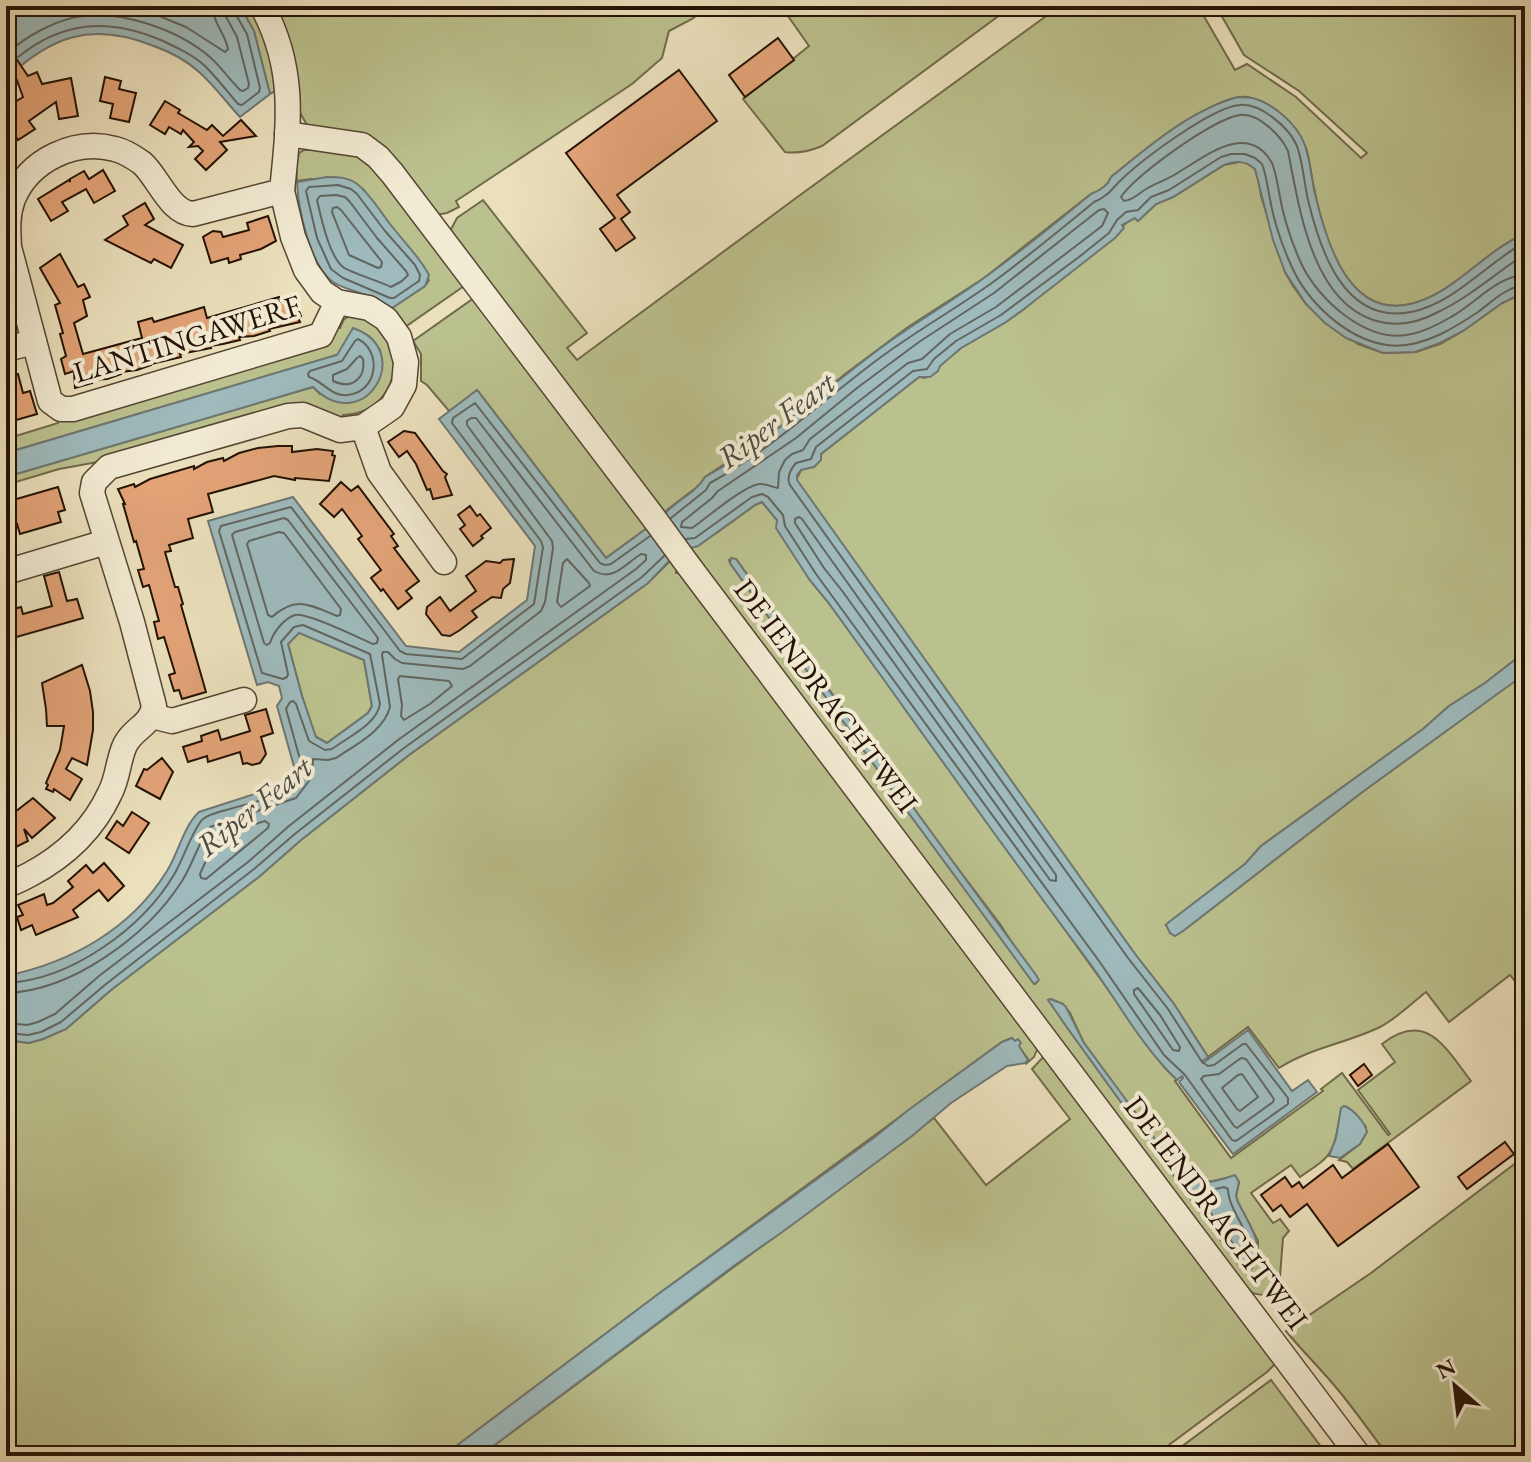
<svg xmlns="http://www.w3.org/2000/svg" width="1531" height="1462" viewBox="0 0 1531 1462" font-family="'EB Garamond',serif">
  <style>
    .green { fill: #bbc18e; stroke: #706a4a; stroke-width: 2; fill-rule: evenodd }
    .water { fill: #9ebabc; stroke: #6d7773; stroke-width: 2; fill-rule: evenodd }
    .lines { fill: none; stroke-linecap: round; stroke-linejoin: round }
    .shore { stroke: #616660; stroke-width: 2 }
    .building { fill: #e2a377; stroke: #241205; stroke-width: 2 }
    .minor-casing { stroke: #564633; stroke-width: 27 }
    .minor { stroke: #f2ebd3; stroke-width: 24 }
    .labels { text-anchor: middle; stroke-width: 8; stroke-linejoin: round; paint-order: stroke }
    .street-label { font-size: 30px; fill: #241205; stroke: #f2ebd3 }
    .water-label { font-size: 32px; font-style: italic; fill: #4f4d45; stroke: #f2ebd3 }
  </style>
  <rect width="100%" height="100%" fill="#ebe0bc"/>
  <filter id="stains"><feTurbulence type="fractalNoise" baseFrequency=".0025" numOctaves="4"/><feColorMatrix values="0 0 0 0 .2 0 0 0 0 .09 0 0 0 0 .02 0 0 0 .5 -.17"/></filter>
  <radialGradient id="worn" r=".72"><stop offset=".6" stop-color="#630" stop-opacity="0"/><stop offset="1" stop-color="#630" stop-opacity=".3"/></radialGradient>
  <g class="green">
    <polygon points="240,6 252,6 268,36 275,91 270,94 254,31"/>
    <polygon points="273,6 710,6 692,19 669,31 662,58 632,84 456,201 459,207 447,213 436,215 396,169 307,125 299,111"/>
    <path d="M781,6h231l-190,140c-12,5 -24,8 -37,6l-42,-53 66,-53z"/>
    <path d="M1060,6h138l37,64 12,-6 49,33 65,61 6,-5 -68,-62 -55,-36 -28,-49h309v228c-43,17 -82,74 -132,72 -52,-3 -71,-77 -79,-118 -3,-11 -4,-32 -9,-42 -4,-8 -23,-21 -31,-28 -7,-6 -15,-17 -23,-20 -28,-12 -118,61 -140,79 -3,9 -12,14 -20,17l-107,84 -76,49 -63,47 -60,50 -80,53 -4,7 -34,26 -4,7 -215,-282 9,-17 26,-18 104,133 -20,15 10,12 219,-162z"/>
    <path d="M304,150c20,-1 47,0 64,10l96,126 -59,41 -13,-19 33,-22 4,-6 -66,-91 -52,-10 -14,2 -1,-14 3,-14z"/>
    <path d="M1244,161l11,8 4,12 2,15 24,76 8,14 13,18 52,40 25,9 33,-1 24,-8 23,-13 39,-28 23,-11v360l-40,31 -36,23 -26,23 -162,117 -16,18 -79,61 17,6 178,-138 164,-120v321l-15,-19 -61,47 -23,-30c-14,11 -30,27 -46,35 -33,16 -70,21 -101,41l-31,-41 -40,30 -34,-53 -39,-50 -339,-474 5,-10 5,-2 15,-14 98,-77 6,1 36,-30 45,-26 18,-13 107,-90 4,-1 3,3 18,-17 17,-7 51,-32z"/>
    <polygon points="474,298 647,528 606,558 478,391 449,411 427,385 421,381 421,354 413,341"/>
    <path d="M350,316c61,6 58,97 -7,99l-1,3 -283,51 -53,16v-8l307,-90 7,7 62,-26 -2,-18 -11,-14 -32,19 -331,98v-14l52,-16 3,-8 274,-89 5,2 4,-9z"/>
    <path d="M762,502l15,18 32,59 19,23c112,155 225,309 336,465l13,13 -2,1 56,77 92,-67 -2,-2 21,-16 46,62 2,-1 -32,-44 37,-28 -13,-18c45,-35 64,5 89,37l-118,88 -6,-7 -8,-2 21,-16 6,-17 -17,-19 -5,-2c-5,7 -5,17 -7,26 -5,27 -16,30 -37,45l-9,-12 -40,28 22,30 7,-4 9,12 -6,7 -4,51c-11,7 -20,8 -32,1l-554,-733h5l-6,-1 -6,-8 29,-14 40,-29zM736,559l204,286 60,79 37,58 -2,2 -130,-176 -175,-245 -1,-3zM1051,999l12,5 7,9 14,30 96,131c19,14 35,6 55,2l4,6 -3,14 2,6 20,39v15l-11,18 -3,-2 -178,-246 -17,-26z"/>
    <polygon points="671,560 677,567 676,573 678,573 678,569 1038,1047 1034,1057 1027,1063 1028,1059 1012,1038 1002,1042 657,1295 443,1456 6,1456 6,1040 29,1043 43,1039 66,1029 111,990 260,876 301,840 409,755 648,583"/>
    <polygon points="299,632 364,660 372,706 368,713 327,743 315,736 302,696 288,644"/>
    <polygon points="1046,1054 1275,1364 1267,1372 1154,1456 480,1456 934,1118 986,1185 1070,1119 1032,1069"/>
    <path d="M1525,1156v300h-137c-16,-22 -32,-44 -49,-65 -17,-21 -36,-39 -53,-60l85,-58z"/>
    <polygon points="1271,1380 1328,1456 1169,1456"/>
  </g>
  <g class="water">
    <path d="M10,6h230l14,25 16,63 -30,23c-14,-15 -26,-32 -41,-45 -14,-13 -31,-21 -48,-27 -60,-23 -100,-9 -145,34v-69z"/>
    <path d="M1238,97c6,0 12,0 18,2 19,6 41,26 48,44 7,17 7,37 12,55 11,45 33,120 94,106 45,-10 74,-54 115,-70v58l-23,11 -39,28 -23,12 -25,9 -32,1 -37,-15 -21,-15 -19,-19 -21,-32 -12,-32 -18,-71c-10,-9 -19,-8 -31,-4l-51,32 -17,7 -18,17 -3,-3 -13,7 2,3 -9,10 -91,71 -18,13 -45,26 -21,18 -2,5 -8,6h-11l-98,77v6l-7,7 -13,3 -4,5v5l338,474 39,50 34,53 -6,4 1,2 45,-33 44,61 16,-11 9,12 -84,62 -54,-72 4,-4 -1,-2 -5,4c-37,-35 -61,-82 -91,-122 -88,-117 -172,-237 -258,-356l-19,-23 -33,-51 1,-8 -15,-18 -7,3 -57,41 -7,2 -2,-2 -20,15 -21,22 -239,172 -108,85 -41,36 -149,114 -45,39 -23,10 -14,4 -23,-3v-64c66,-14 125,-47 161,-105 12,-19 16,-44 32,-59l86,-28 10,-14 -18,-64 5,-8 -3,-12 -11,-4 -11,3 -49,-164 85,-24 113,149 53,6 68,-52 8,-54 -96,-127 38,-29 129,168 56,-41c12,-16 33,-23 43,-40 63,-35 115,-84 173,-127 34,-26 72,-47 106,-72 37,-27 72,-55 107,-84 8,-3 17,-8 20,-17 37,-30 79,-67 127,-80zM299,633l65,27 8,46 -4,7 -41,30 -11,-6 -14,-41 -14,-52z"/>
    <path d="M327,177c11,0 21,0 30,7 13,10 23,27 33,40 13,17 29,32 39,51l-4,11 -33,22c-11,-6 -23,-12 -35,-16 -8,-3 -17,-5 -24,-10 -23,-16 -35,-74 -36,-100z"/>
    <path d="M353,328c64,22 11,111 -40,59l-307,90v-24l331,-98z"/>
    <polygon points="731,558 736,559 877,758 1036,975 1039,980 1034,984 905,808 730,563"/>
    <polygon points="1525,652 1525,673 1518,679 1361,793 1183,931 1175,936 1170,933 1166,925 1169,922 1245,864 1261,846 1423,729 1449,706 1485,683"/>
    <path d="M1050,999l13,5 3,3 18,36 97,131c18,13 34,8 54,1l4,7 -3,14 2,6c11,23 33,49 9,72l-31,-40 -150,-208 -18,-26z"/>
    <polygon points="1012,1038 1015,1041 1018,1039 1021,1043 1019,1046 1028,1060 1025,1063 1007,1066 951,1103 912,1136 781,1233 735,1265 480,1456 443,1456 657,1295 875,1137 907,1111 1002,1042"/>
    <path d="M1344,1106c9,3 21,16 23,26l-7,12 -20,14 -11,-2 7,-18 5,-30z"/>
  </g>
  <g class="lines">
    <g class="shore">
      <path d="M127,6l15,3 44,18 39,25 3,-3c-3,-16 -15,-26 -16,-43"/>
      <path d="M12,49c16,-13 39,-26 60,-31 43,-11 106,11 139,40 10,9 19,22 29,32l3,1 5,-3 1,-4 -12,-47 -12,-22 -1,-9"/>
      <path d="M18,57c46,-37 92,-39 145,-16 15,7 30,14 42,25 12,12 22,25 33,38l4,1 17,-13 1,-4 -13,-54 -12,-21 -1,-7"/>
      <polygon points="338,185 351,189 357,194 385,231 415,265 420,275 419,281 394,298 390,298 343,278 331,269 317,238 306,191 309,187"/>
      <path d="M336,195l9,2 5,5 27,36 29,33 2,4 -6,6 -11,6c-12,-6 -40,-14 -48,-20 -14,-11 -22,-50 -26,-67l3,-4z"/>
      <polygon points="337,207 341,210 382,262 381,267 378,268 349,255 332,212 333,208"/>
      <path d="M1104,209l4,4 -6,13 -89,68 -17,13 -46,27 -28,25 -14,4 -98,76 -7,11 -11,4 -7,6 -6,12 -1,16c-6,-1 -13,-5 -19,-4 -17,3 -51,33 -67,44l-11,-1 1,-5 30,-24 6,-7 78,-53 61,-50 62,-46 75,-49 105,-83z"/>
      <path d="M1525,254c-29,19 -55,43 -87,58 -20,11 -43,15 -65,8 -62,-21 -74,-114 -85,-169 -7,-15 -29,-38 -48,-36 -25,3 -105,60 -119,82l3,4c10,-1 14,-7 22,-12 10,-6 23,-10 33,-17 27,-16 69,-51 93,-9 4,10 5,19 7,29 4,24 12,49 22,71 17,37 67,82 111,71 14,-3 27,-10 39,-17 24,-13 46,-41 74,-42"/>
      <path d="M358,339c25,13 19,53 -10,56 -17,2 -25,-14 -39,-18l-1,-3 2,-3 32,-10 13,-20z"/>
      <path d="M360,356l3,3c3,20 -12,31 -30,22v-6l14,-6 10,-11z"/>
      <polygon points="799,517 802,519 1056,875 1056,881 1050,880 843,592 824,568 795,523 795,519"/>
      <path d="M284,518l4,2 90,118 -1,5 -4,1c-14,-6 -66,-32 -78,-29 -12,4 -22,18 -25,28l-3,2 -3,-2 -32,-108 3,-3z"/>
      <path d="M671,518l35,-28 4,-7c61,-33 112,-82 167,-123 36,-27 75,-49 112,-75 36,-26 71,-55 105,-83 15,-6 18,-14 28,-23 21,-20 90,-72 118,-74 20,-2 49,22 57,41 6,17 7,36 11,54 12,50 36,125 103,112 44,-9 76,-49 114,-70"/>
      <path d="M279,532l5,1 57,76 -1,6 -3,1c-27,-11 -41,-21 -65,1l-4,-2 -21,-71 2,-3z"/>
      <path d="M686,539l9,-1 57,-41 10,-3 6,3 15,18 2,11 31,48 283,387 65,94 21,20 47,65 4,1 52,-37v-6l-42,-54h-3l-29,21 -6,1 -6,-4 -34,-53 -40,-51 -338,-473c-4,-8 0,-15 6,-22l15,-4 5,-12 97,-76 14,-2 7,-10 22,-18 45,-26 78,-58 30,-24 8,-13 9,-8 12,-2 13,-13 18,-7 52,-33 10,-3h14l10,4 7,6c4,10 5,20 7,30 4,24 12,49 22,71 16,37 55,74 96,80 19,3 37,-3 54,-11 12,-6 25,-14 37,-22 15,-11 28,-25 47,-27"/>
      <polygon points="567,559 589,583 590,586 561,607 557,602 563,563"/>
      <polygon points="400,676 449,681 452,686 430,704 404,720 401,716 402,705 398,679"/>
      <polygon points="265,821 269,824 268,828 206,879 201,878 200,874 217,836"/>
      <path d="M6,983c65,-3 137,-55 169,-110 7,-12 20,-48 28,-54 6,-5 16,-7 23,-9 13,-4 56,-14 64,-20 6,-4 11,-14 13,-20l-17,-61 4,-7 3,-1 3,3 13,37 16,9 7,-1c16,-12 45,-25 48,-45l-10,-50 -67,-29 -9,2 -13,15 7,32 -1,3 -4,2 -21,-6 -43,-142 2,-5 70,-19 109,144 6,3 56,5 72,-55 9,-57 -2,-6 -89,-118 1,-5 22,-15 125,160 5,2 6,-1 39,-28"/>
      <polygon points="1138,988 1160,1015 1180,1047 1179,1051 1173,1050 1134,994 1134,990"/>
      <path d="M6,993c66,-2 141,-57 176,-112 11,-17 16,-38 28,-54l86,-29 16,-21 1,-18 15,1 8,-2c19,-13 48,-27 54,-51l-8,-52 1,-3h5l7,7 7,4 61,6 7,-3 71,-55 4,-9 8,-54 -1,-7 -85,-116v-4l4,-3h5l118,153c19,11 31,-7 47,-17l5,1v5l-10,9 -238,171 -109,86 -41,36 -149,114 -44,38 -17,8 -11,3 -21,-2"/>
      <polyline points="6,1033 28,1035 41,1032 61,1022 106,984 254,869 296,833 404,748 642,577 664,556"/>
      <polygon points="1241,1058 1246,1059 1274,1099 1273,1102 1237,1128 1234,1126 1201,1079 1204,1076 1219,1074"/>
      <polygon points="1242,1074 1258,1097 1240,1111 1237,1109 1222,1088 1238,1075"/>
      <path d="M1224,1187l4,2c0,23 30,50 19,69l-4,-1 -44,-60 3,-5z"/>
    </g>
  </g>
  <g class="building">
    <polygon points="778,38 794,60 745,97 729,75"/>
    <polygon points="11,51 28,76 37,72 42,84 71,78 78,116 59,119 56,102 29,121 35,129 18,140 6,121 6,115 13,110 10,105 23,97 7,53"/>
    <polygon points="679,70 717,121 617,195 630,212 621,219 635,238 616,251 600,229 615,218 566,153"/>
    <polygon points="105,77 121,81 119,89 136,93 129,122 110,118 113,104 100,101"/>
    <polygon points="165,101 180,110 178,113 207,130 212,125 223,136 241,120 256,136 220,142 227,150 206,170 195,159 203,151 198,146 189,147 194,142 183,130 181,134 169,127 165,134 150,125"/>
    <polygon points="103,170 115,191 94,203 86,189 62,202 68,211 51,221 38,199 69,180 70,182 70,179 84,171 89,179"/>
    <polygon points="145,203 154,219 145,225 183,245 171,268 154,259 151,263 105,240 128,225 123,216"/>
    <polygon points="268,216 276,241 261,249 240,255 241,259 229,263 228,258 211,263 203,237 213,231 221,232 223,237 249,230 247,223"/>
    <polygon points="60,254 78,287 84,284 90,297 83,300 87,316 74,323 83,354 142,338 138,322 152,318 154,322 204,307 207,318 279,297 280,302 293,298 301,316 298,318 300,322 269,329 270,331 254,336 239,337 240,340 223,344 210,346 211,348 180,354 181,357 151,364 151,365 137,370 121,372 121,374 107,379 91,380 92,383 75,388 74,371 65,374 61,359 66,356 60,334 63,333 55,305 60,303 40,268"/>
    <polygon points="18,374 23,393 30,391 37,414 6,423 6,378"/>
    <polygon points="404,431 415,433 443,471 447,474 445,477 452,495 433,499 430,489 427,490 416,464 407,451 399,457 388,442"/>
    <polygon points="278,446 292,446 292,452 317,449 333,451 332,455 335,456 329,481 295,478 295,480 274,476 208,494 213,512 188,519 193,538 169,545 171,551 165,552 175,587 178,587 183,604 181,605 206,692 182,699 179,690 174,691 169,675 175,673 164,637 158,639 154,622 159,621 149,585 143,587 138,570 144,569 136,541 134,542 123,504 125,504 118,489 134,484 135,487 150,479 194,466 194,469 207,462 223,458 224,461 239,453 258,448"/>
    <polygon points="341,482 351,491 358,486 394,534 391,536 398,546 394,548 419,581 406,591 412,598 398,609 383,589 381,591 371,578 381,570 358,539 362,536 342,509 334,517 320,504"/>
    <polygon points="58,487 65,510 58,512 61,522 20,534 17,524 6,527 6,502"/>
    <polygon points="470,506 477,516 480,514 491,528 481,536 483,538 473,546 460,529 465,525 458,515"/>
    <polygon points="514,559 510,583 503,589 501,598 492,597 472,611 477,617 460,630 450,636 442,635 426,614 427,607 440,597 450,611 476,591 466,576 486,561 500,563 503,560"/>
    <polygon points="59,572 67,601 77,599 83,618 6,640 6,611 21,607 23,614 52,606 44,576"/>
    <polygon points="82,665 90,691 93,712 93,730 87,765 72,758 66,769 82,779 70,800 54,789 53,792 46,789 48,785 46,783 60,750 64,726 47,726 46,709 42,683"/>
    <polygon points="266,709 273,733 261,737 266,754 260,763 252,765 247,763 243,764 240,752 208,762 207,756 188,762 183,747 202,741 201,736 218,730 221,740 250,731 245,715"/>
    <polygon points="162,758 173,772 160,799 136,786 144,769 147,770"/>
    <polygon points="33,798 55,818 32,838 24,829 28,841 6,852 6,819"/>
    <polygon points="132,812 149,823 129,853 106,838 117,821 123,826"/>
    <polygon points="104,863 124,886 108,901 99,890 73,910 78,917 36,935 32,925 21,930 17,917 23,915 18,905 44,894 47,905 53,903 73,887 68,881 86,865 93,873"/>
    <polygon points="1364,1064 1372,1075 1358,1086 1350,1075"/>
    <polygon points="1505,1142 1514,1154 1467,1189 1458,1177"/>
    <polygon points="1388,1144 1419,1187 1338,1246 1307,1204 1290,1217 1281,1205 1273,1211 1261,1195 1285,1177 1292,1187 1299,1182 1303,1188 1333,1165 1342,1178"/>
  </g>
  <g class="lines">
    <defs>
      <g id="minor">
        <path d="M262,6c34,62 27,117 20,185l-89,23c-23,-1 -35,-37 -51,-51 -7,-5 -19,-12 -27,-14 -40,-11 -86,11 -102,50 -6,16 -5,31 -4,48l41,154 11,8h12l248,-74 16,-33"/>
        <polyline points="287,134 362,145 378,157 392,173 653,517 688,565 1359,1456"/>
        <polyline points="6,349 34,342"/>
        <polyline points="363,427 379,472 444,562"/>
        <polyline points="6,572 106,542"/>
        <polyline points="152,716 172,721 244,700"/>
        <path d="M6,885c8,-2 15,-6 23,-10 36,-19 64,-45 81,-82 8,-15 8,-33 15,-48 9,-18 25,-18 29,-39l-22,-84 -40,-129 2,-11 15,-15 179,-51 15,-1 37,15 23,-3 29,-20 12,-22 2,-23 -7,-25 -13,-18 -17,-11 -32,-6 -15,-10 -16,-22 -13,-33 -11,-46"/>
      </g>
    </defs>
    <use href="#minor" class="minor-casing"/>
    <use href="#minor" class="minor"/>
  </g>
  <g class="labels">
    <g class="street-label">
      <text transform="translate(187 339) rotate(-17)" y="10">LANTINGAWERF</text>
      <text transform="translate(826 696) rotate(53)" y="10">DE IENDRACHTWEI</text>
      <text transform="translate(1216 1213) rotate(53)" y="10">DE IENDRACHTWEI</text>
    </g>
    <g class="water-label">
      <text transform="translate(776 420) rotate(-37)" y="11">Riper Feart</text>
      <text transform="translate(254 806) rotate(-39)" y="11">Riper Feart</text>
    </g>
  </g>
  <rect width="1531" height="1462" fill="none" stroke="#ebe0bc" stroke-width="32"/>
  <rect x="8" y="8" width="1515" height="1446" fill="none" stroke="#241205" stroke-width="4"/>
  <rect x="16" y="16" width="1499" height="1430" fill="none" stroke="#241205" stroke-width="2"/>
  <g transform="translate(1455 1386) rotate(332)" stroke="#f2ebd3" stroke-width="6" paint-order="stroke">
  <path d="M0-6L14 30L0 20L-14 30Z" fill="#241205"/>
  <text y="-12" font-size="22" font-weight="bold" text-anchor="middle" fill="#241205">N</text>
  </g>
  <rect width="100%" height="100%" filter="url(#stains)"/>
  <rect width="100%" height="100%" fill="url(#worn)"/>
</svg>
